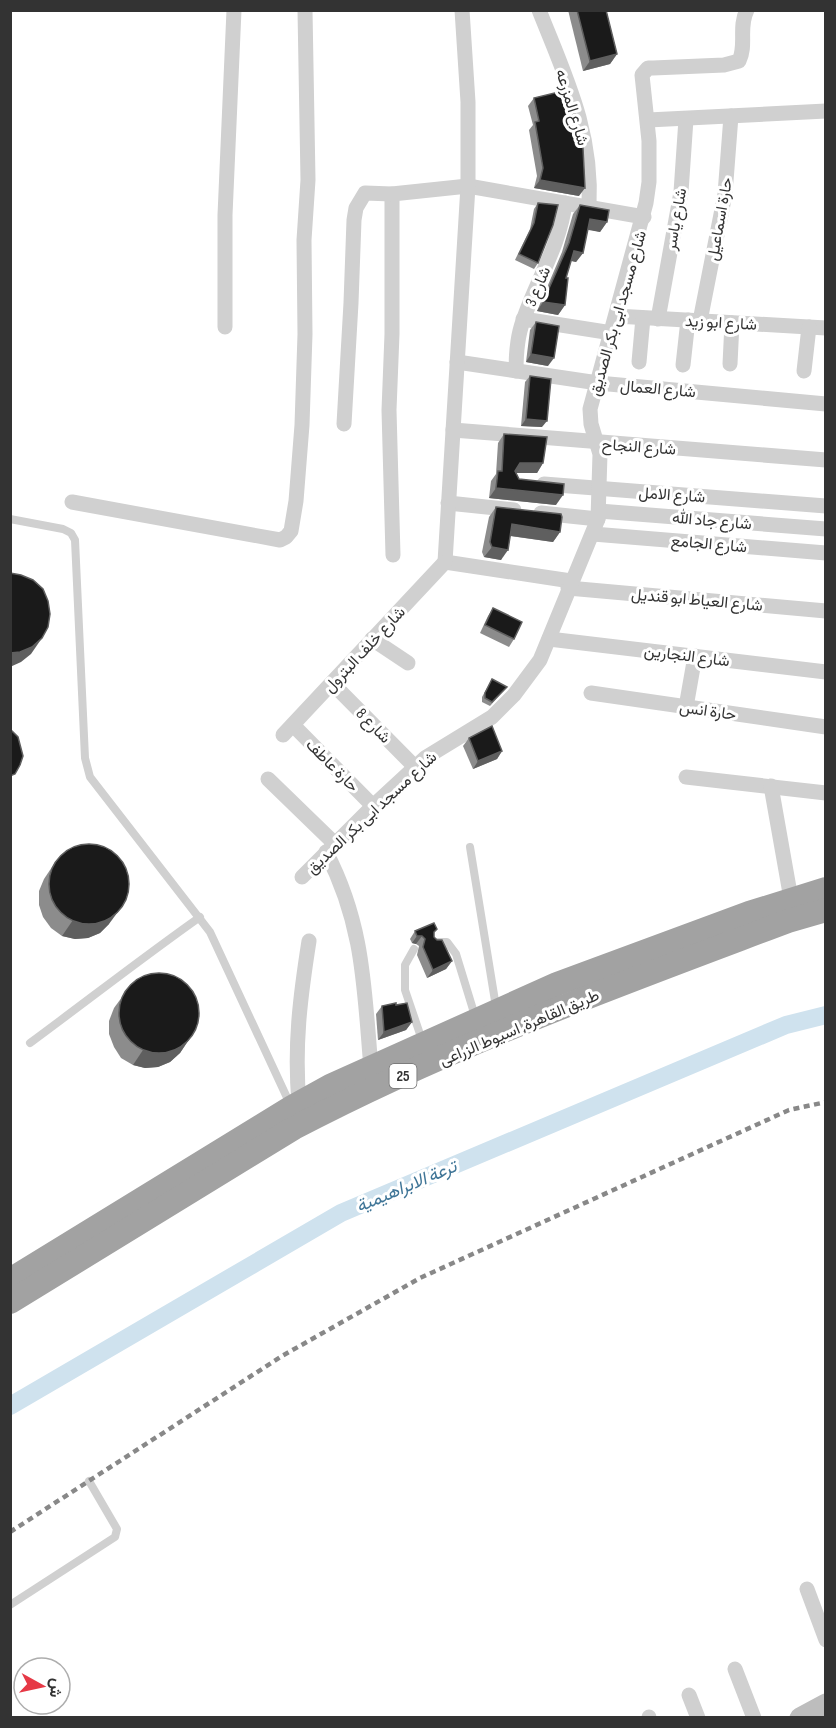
<svg xmlns="http://www.w3.org/2000/svg" width="836" height="1728" viewBox="0 0 836 1728" font-family="'Sofia Sans Condensed',Vazirmatn,sans-serif">
  <style>
    .lines { fill: none; stroke-linecap: round; stroke-linejoin: round }
    .canal { stroke: #cfe2ee; stroke-width: 18 }
    .service { stroke: #d0d0d0; stroke-width: 8 }
    .minor { stroke: #d0d0d0; stroke-width: 15 }
    .secondary { stroke: #bdbdbd; stroke-width: 21 }
    .trunk { stroke: #a2a2a2; stroke-width: 24 }
    .rail { stroke: #888; stroke-width: 4.5; stroke-dasharray: 6 4.5; stroke-linecap: butt }
    .wall { fill: #8c8c8c }
    .shaded-wall { fill: #5f5f5f }
    .building { fill: #1a1a1a; stroke: #5f5f5f; stroke-width: 1.5 }
    .labels { text-anchor: middle; stroke-width: 6; stroke-linejoin: round; paint-order: stroke }
    .shield { fill: #fff; stroke: #707070; stroke-width: 1.5 }
    .shield-label { font-size: 15px; font-weight: bold; fill: #333 }
    .street-label { font-size: 16px; fill: #333; stroke: #fff }
    .water-label { font-size: 18px; font-style: italic; fill: #3f7597; stroke: #fff }
  </style>
  <rect width="100%" height="100%" fill="#fff"/>
  <g class="lines">
    <polyline class="canal" points="10,1406 341,1213 786,1025 826,1015"/>
    <g class="service">
      <polyline points="10,519 63,529 71,533 75,540 85,758 90,777 210,932 290,1104"/>
      <polyline points="470,847 496,1007"/>
      <polyline points="434,942 447,942 456,954 475,1016"/>
      <polyline points="414,949 405,965 405,990 422,1040"/>
      <path d="M30,1043c57,-42 112,-85 170,-126"/>
      <polyline points="10,1605 115,1537 117,1529 89,1481"/>
    </g>
    <g class="minor">
      <path d="M539,10c27,68 54,122 50,197"/>
      <polyline points="648,120 826,111"/>
      <polyline points="392,194 392,334 389,410 393,555"/>
      <polyline points="616,316 826,328"/>
      <polyline points="523,319 612,333"/>
      <polyline points="658,319 681,192 686,119"/>
      <polyline points="700,321 725,194 731,116"/>
      <polyline points="225,327 225,215 234,10"/>
      <polyline points="457,362 598,383 826,404"/>
      <polyline points="639,362 643,318"/>
      <polyline points="730,364 732,323"/>
      <polyline points="683,365 688,320"/>
      <path d="M516,371c0,-17 1,-34 7,-50 13,-40 37,-75 42,-118"/>
      <polyline points="804,371 809,327"/>
      <polyline points="344,424 351,303 354,220 356,208 365,193 392,194 468,186 644,217"/>
      <polyline points="453,430 826,460"/>
      <polyline points="544,484 826,506"/>
      <polyline points="72,502 280,540 286,537 291,531 296,501 302,425 305,334 304,240 308,180 305,10"/>
      <polyline points="448,503 514,510"/>
      <polyline points="599,511 826,529"/>
      <polyline points="541,513 598,519"/>
      <polyline points="593,534 826,553"/>
      <polyline points="445,562 468,186 468,102 462,10"/>
      <polyline points="445,562 571,581"/>
      <polyline points="568,588 826,611"/>
      <polyline points="372,639 408,663"/>
      <polyline points="549,639 826,672"/>
      <polyline points="332,683 415,767"/>
      <polyline points="591,693 826,727"/>
      <polyline points="686,707 695,656"/>
      <polyline points="293,725 373,806"/>
      <polyline points="283,735 445,562"/>
      <polyline points="686,777 826,793"/>
      <polyline points="268,779 335,844"/>
      <polyline points="771,786 791,899"/>
      <path d="M326,852c38,73 38,136 45,216"/>
      <path d="M302,877l71,-71 52,-48 67,-41 22,-22 26,-35 58,-141 2,-65 -9,-30 -1,-15 56,-206 3,-21v-41l-7,-66 6,-7h5l71,-3 15,-4c8,-16 -1,-34 8,-51"/>
      <path d="M299,1104c-5,-58 1,-106 10,-163"/>
      <polyline points="807,1589 826,1640"/>
      <polyline points="735,1669 754,1718"/>
      <polyline points="689,1695 698,1718"/>
      <polyline points="649,1717 649,1718"/>
    </g>
    <polyline class="secondary" points="800,1718 826,1704"/>
    <g class="trunk">
      <polyline points="10,1280 292,1107 330,1086 557,984 749,913 826,889"/>
      <path d="M10,1302l284,-174c158,-83 327,-144 494,-207l38,-11"/>
    </g>
    <polyline class="rail" points="10,1532 282,1356 420,1278 789,1110 826,1102"/>
  </g>
  <g class="wall">
    <polygon points="568,10 606,10 617,54 610,64 583,71"/>
    <polygon points="564,87 579,196 534,188 537,176 529,130 533,125 528,106 534,98 560,92"/>
    <polygon points="538,203 538,263 534,269 515,260 530,229 534,209"/>
    <polygon points="580,205 607,222 600,232 588,229 583,253 576,262 571,261 566,278 565,305 558,315 537,311 562,252 573,214"/>
    <polygon points="536,322 548,366 526,362 530,330"/>
    <polygon points="530,376 542,427 521,426 525,382"/>
    <polygon points="504,434 543,463 537,473 516,473 519,479 556,505 489,498 491,481 496,474 498,443"/>
    <polygon points="496,507 560,532 553,542 510,536 501,560 484,557 482,552 489,517"/>
    <polygon points="493,608 514,639 509,647 480,633 488,616"/>
    <polygon points="492,679 507,687 490,706 482,702 482,697"/>
    <polygon points="469,738 502,751 497,759 473,769 463,746"/>
    <polygon points="54,864 109,924 100,933 88,938 75,939 62,936 51,928 43,917 39,905 39,891 44,879"/>
    <polygon points="437,929 434,933 434,937 452,961 446,969 427,978 417,955 419,946 416,944 412,943 410,939 415,931"/>
    <polygon points="125,993 190,1038 180,1053 170,1062 158,1067 145,1068 133,1065 121,1058 114,1047 109,1034 109,1021 114,1008"/>
    <polygon points="396,1005 412,1022 406,1030 378,1040 376,1014 382,1006"/>
  </g>
  <g class="shaded-wall">
    <polygon points="617,54 610,64 583,71 590,61"/>
    <polygon points="540,180 585,188 579,196 534,188"/>
    <polygon points="590,219 607,222 600,232 583,229"/>
    <polygon points="574,251 583,253 576,262 568,260"/>
    <polygon points="543,302 565,305 558,315 537,311"/>
    <polygon points="531,354 554,358 548,366 526,362"/>
    <polygon points="526,419 547,421 542,427 521,426"/>
    <polygon points="520,463 543,463 537,473 513,473"/>
    <polygon points="496,488 563,495 556,505 489,498"/>
    <polygon points="512,524 560,532 553,542 505,535"/>
    <polygon points="492,547 508,550 501,560 484,557"/>
    <polygon points="42,638 31,654 21,662 10,667 10,653"/>
    <polygon points="502,751 497,759 473,769 478,761"/>
    <polygon points="120,909 109,924 100,933 88,938 75,939 62,936 73,920"/>
    <polygon points="417,936 422,936 416,944 412,943"/>
    <polygon points="452,961 446,969 427,978 433,970"/>
    <polygon points="412,1022 406,1030 378,1040 384,1032"/>
    <polygon points="190,1038 180,1053 170,1062 158,1067 145,1068 133,1065 143,1050"/>
  </g>
  <g class="building">
    <polygon points="577,10 606,10 617,54 590,61"/>
    <polygon points="567,86 578,124 583,148 585,188 540,180 543,168 535,122 539,121 534,98 563,91 564,87"/>
    <polygon points="538,203 558,205 553,225 538,263 519,254 534,223"/>
    <polygon points="580,205 609,210 607,222 590,219 583,253 574,251 566,278 568,278 565,305 543,302 569,243"/>
    <polygon points="536,322 559,326 554,358 531,354"/>
    <polygon points="530,376 551,379 547,421 526,419"/>
    <polygon points="504,434 547,437 543,463 520,463 515,471 519,479 564,484 563,495 496,488 498,471 502,471"/>
    <polygon points="496,507 561,514 562,517 560,532 512,524 508,550 492,547 490,542"/>
    <polygon points="10,573 21,575 33,580 43,589 48,601 50,614 48,627 42,638 32,647 20,652 10,653"/>
    <polygon points="493,608 522,622 514,639 485,625"/>
    <polygon points="492,679 507,687 492,702 485,698 485,693"/>
    <polygon points="492,726 502,751 478,761 469,738"/>
    <polygon points="10,729 18,737 23,756 20,765 15,774 10,776"/>
    <circle cx="89" cy="884" r="40"/>
    <polygon points="434,923 437,929 434,932 434,937 437,940 442,940 452,961 433,970 423,947 425,939 422,936 417,936 415,931"/>
    <circle cx="159" cy="1013" r="40"/>
    <polygon points="396,1003 396,1005 407,1003 412,1022 384,1032 382,1006"/>
  </g>
  <g class="labels">
    <rect class="shield" x="389.5" y="1064" width="27" height="24" rx="4.5"/>
    <g class="shield-label">
      <text x="403" y="1081">25</text>
    </g>
    <g class="street-label">
      <text transform="translate(573 107) rotate(73)" y="6">شارع المزرعه</text>
      <text transform="translate(675 219) rotate(-80)" y="6">شارع ياسر</text>
      <text transform="translate(719 219) rotate(-80)" y="6">حارة اسماعيل</text>
      <text transform="translate(537 286) rotate(-67)" y="6">شارع 3</text>
      <text transform="translate(617 313) rotate(-74)" y="6">شارع مسجد ابى بكر الصديق</text>
      <text transform="translate(721 322) rotate(3)" y="6">شارع ابو زيد</text>
      <text transform="translate(658 388) rotate(5)" y="6">شارع العمال</text>
      <text transform="translate(639 446) rotate(4)" y="6">شارع النجاح</text>
      <text transform="translate(672 494) rotate(4)" y="6">شارع الامل</text>
      <text transform="translate(712 520) rotate(5)" y="6">شارع جاد الله</text>
      <text transform="translate(709 543) rotate(5)" y="6">شارع الجامع</text>
      <text transform="translate(697 599) rotate(5)" y="6">شارع العياط ابو قنديل</text>
      <text transform="translate(364 649) rotate(-47)" y="6">شارع خلف البترول</text>
      <text transform="translate(687 655) rotate(7)" y="6">شارع النجارين</text>
      <text transform="translate(708 710) rotate(8)" y="6">حارة انس</text>
      <text transform="translate(374 725) rotate(46)" y="6">شارع 8</text>
      <text transform="translate(333 765) rotate(45)" y="6">حارة عاطف</text>
      <text transform="translate(371 812) rotate(-43)" y="6">شارع مسجد ابى بكر الصديق</text>
      <text transform="translate(519 1027) rotate(-23)" y="6">طريق القاهرة, اسيوط الزراعى</text>
    </g>
    <g class="water-label">
      <text transform="translate(406 1186) rotate(-23)" y="6">ترعة الابراهيمية</text>
    </g>
  </g>
  <rect width="836" height="1728" fill="none" stroke="#333333" stroke-width="24"/>
  <g transform="translate(42 1686) rotate(98)"><circle r="28" fill="#ffffff" stroke="#adadad" stroke-width="1.5"/>
  <path d="M0-4.5L10 22L0 15L-10 22Z" fill="#e63946"/>
  <text y="-9" font-size="16" font-weight="bold" text-anchor="middle" fill="#333333">ش</text>
  </g>
</svg>
